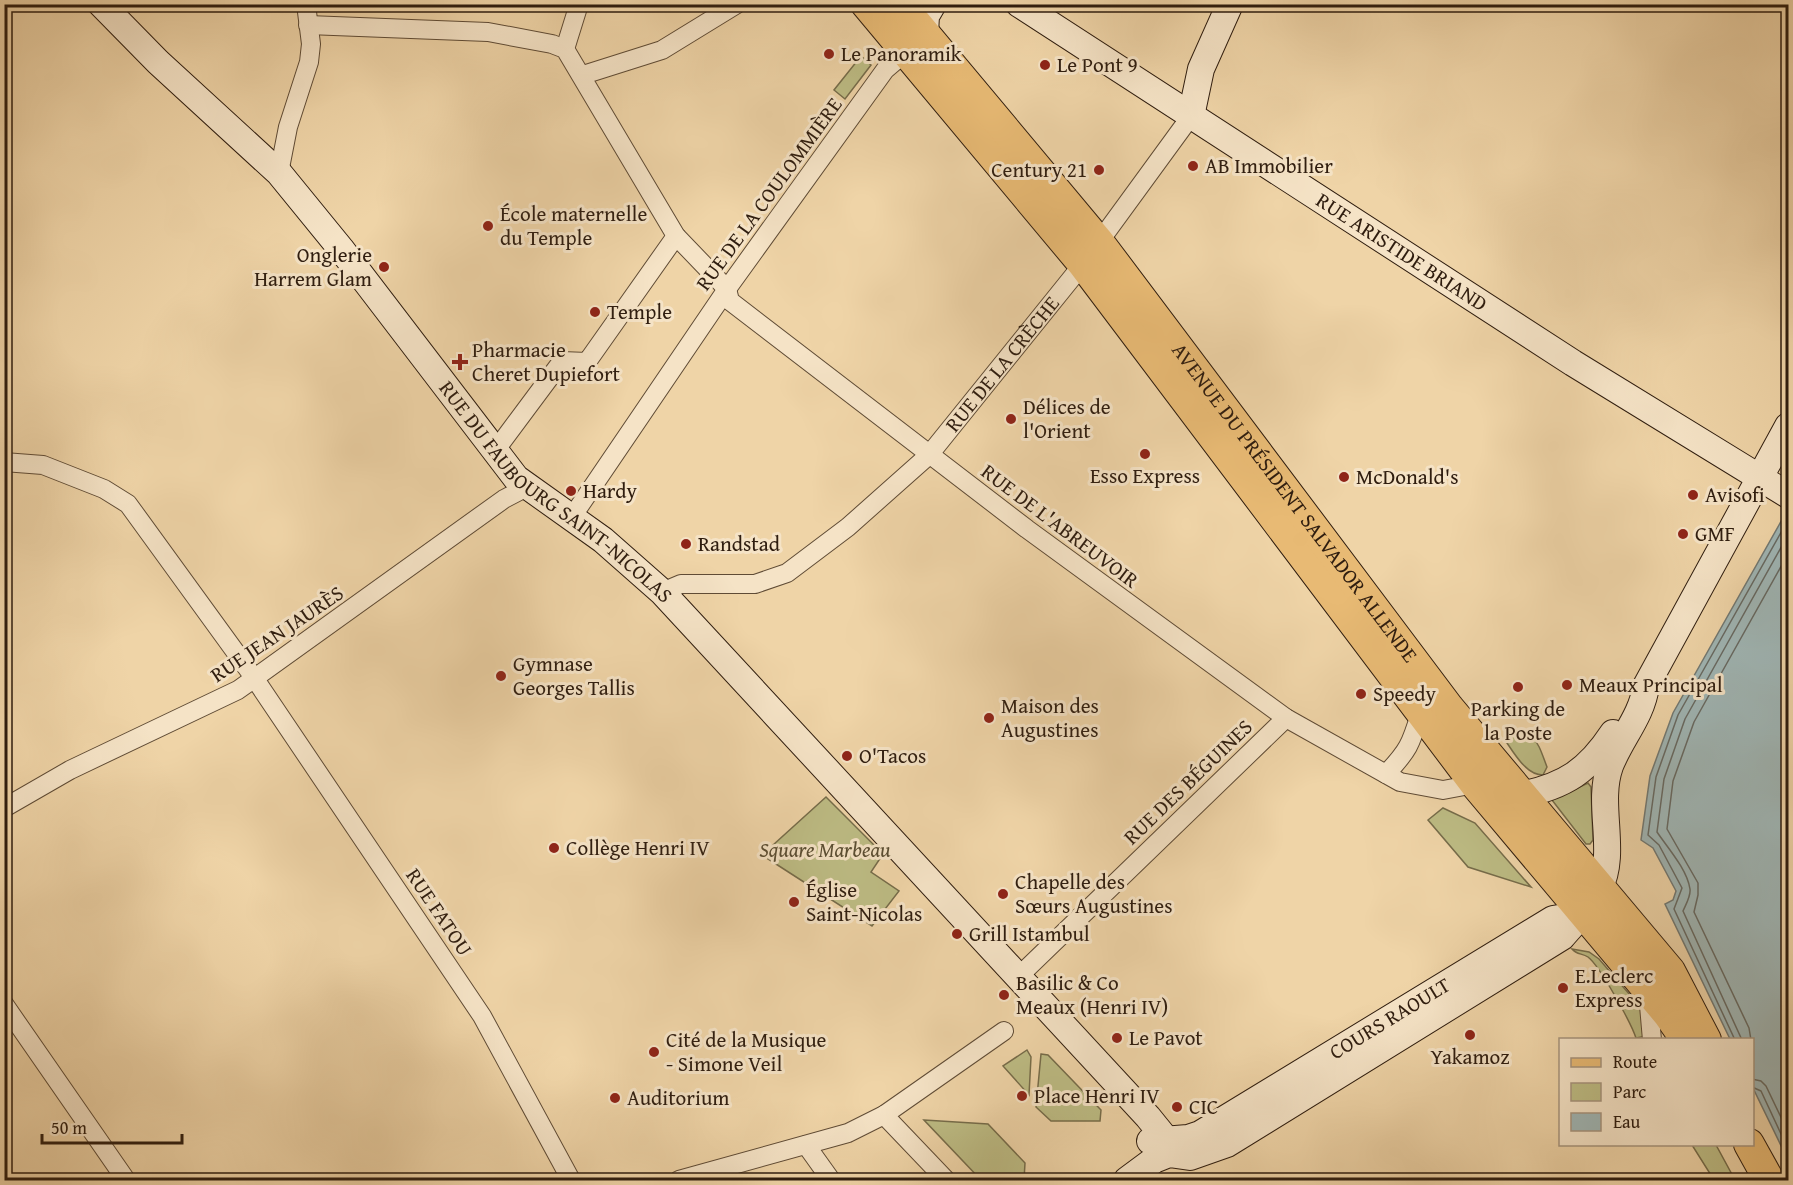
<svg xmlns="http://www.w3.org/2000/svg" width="1793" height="1185" viewBox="0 0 1793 1185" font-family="'Gentium Book Plus',serif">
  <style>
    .green { fill: #bdbc84; stroke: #766c4a; stroke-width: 1.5 }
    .water { fill: #9fb5b4; stroke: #727872; stroke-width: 1.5 }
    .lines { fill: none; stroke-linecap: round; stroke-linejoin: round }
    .shore { stroke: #676962; stroke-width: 1.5 }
    .street-casing { stroke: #5f4b35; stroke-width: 20 }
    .secondary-casing { stroke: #2f1d0f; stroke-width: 28 }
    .primary-casing { stroke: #2f1d0f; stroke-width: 32 }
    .street { stroke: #f5e3c6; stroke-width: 18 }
    .secondary { stroke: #f5e3c6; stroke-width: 26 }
    .primary { stroke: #e8ba74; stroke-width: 30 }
    .poi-dot { fill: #8f2418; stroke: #f5e3c6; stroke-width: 2 }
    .labels { text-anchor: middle; stroke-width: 6; stroke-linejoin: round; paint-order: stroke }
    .poi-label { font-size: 21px; fill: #2f1d0f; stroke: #f5e3c6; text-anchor: start }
    .street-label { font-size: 21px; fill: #2f1d0f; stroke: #f5e3c6 }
    .park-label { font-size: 21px; font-style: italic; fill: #5a4d32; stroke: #f5e3c6 }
  </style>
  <rect width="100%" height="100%" fill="#efd4a7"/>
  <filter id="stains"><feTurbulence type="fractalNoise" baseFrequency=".00333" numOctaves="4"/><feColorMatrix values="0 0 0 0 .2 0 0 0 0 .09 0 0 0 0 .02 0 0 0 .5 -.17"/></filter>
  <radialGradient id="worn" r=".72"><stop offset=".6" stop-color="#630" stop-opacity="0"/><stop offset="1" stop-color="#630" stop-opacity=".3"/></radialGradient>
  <g class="green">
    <polygon points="861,56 871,65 845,99 834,90"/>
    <path d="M1506,731c31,1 31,10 41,36l-4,8c-17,0 -29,-22 -38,-35z"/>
    <polygon points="1588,783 1591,787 1593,840 1590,844 1586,844 1552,800"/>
    <polygon points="826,797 883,854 871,872 899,891 872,926 762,855"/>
    <polygon points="1443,808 1475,823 1531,887 1468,867 1428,820"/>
    <path d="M1572,949l17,3 10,7 38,44 5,9 5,24 -11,2c-5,-15 -36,-72 -48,-81 -6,-4 -11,-2 -16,-8z"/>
    <polygon points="1027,1050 1031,1057 1029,1095 1003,1066"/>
    <polygon points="1041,1054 1048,1055 1101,1110 1100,1121 1051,1121 1036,1107"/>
    <polygon points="924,1120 988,1124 1025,1163 1024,1180 981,1180"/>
    <polygon points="1692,1145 1716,1145 1735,1180 1714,1180"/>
  </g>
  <polygon class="water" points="1788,509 1788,1160 1753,1088 1752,1040 1730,1039 1665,904 1673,900 1676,891 1653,848 1641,840 1650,776 1673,713"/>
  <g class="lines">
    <g class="shore">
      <polyline points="1735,1040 1674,909 1682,888 1659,845 1648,835 1656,777 1678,715 1788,520"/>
      <path d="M1742,1040l-59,-129c3,-7 8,-15 7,-22 -3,-20 -23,-42 -33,-57l7,-53 21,-60 103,-184"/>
      <polyline points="1751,1040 1749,1028 1694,912 1698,895 1698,883 1667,829 1673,781 1694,722 1788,554"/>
      <polyline points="1752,1079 1761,1081 1766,1086 1788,1132"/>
      <polyline points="1752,1087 1761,1091 1788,1149"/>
    </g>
    <defs>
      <g id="street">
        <polyline points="308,25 488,32 552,44 565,49 676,236 727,289 730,301 1027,529 1286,718 1400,782 1443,790 1475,784"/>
        <polyline points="565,49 579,4"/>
        <polyline points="583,75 662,50 737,4"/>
        <polyline points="279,173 288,127 309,62 311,44 306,4"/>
        <polyline points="495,451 562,361 587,362 676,236"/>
        <polyline points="4,462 43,465 104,489 128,504 255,679 482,1016 571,1180"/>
        <polyline points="572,517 727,289 885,70 906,52"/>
        <path id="s1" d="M662,592l19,-8h74l32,-11 61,-46 81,-72 154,-191 108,-148"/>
        <path d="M1386,774c22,-23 25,-30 34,-60"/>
        <polyline points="4,808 70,770 238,690 504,499 527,487"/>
        <polyline points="1018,977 1286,718"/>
        <polyline points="1648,994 1652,1040"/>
        <polyline points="4,1004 126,1180"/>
        <polyline points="884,1115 946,1180"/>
        <polyline points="806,1145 831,1180"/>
        <polyline points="679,1180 848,1133 884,1115 1004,1031"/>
      </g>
      <g id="secondary">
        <path id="s2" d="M101,4l57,58 121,111 62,76 175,229 87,62 59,52 486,525 17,21 4,16"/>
        <path id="s3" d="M1019,4l554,359 215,132"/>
        <polyline points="925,33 926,16 933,4"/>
        <polyline points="1191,116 1201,69 1230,4"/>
        <path d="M1507,787l14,8c44,-9 67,-24 92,-62"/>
        <path id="s4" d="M1150,1141l38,-3 12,-4 353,-215 36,-6"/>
        <path d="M1127,1180l27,-20 15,-6 21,3 37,-13 335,-207c13,-15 28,-30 37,-48 19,-37 -3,-84 11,-123 11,-28 32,-50 36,-80l142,-260"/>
      </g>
      <g id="primary">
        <polyline points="866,4 1083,264 1475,784 1668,1014 1686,1040"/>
        <path id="s5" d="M900,4l198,237 351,467 221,263 36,69"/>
        <polyline points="1749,1144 1769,1180"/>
      </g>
    </defs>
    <use href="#street" class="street-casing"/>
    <use href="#secondary" class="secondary-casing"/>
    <use href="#primary" class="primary-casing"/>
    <use href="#street" class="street"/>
    <use href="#secondary" class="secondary"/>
    <use href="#primary" class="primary"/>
  </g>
  <g class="poi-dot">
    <circle cx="829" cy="54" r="6"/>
    <circle cx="1045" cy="65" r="6"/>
    <circle cx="1193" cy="166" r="6"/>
    <circle cx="1099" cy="170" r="6"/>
    <circle cx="488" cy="226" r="6"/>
    <circle cx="384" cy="267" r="6"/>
    <circle cx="595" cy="312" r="6"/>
    <path d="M457 353h6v6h6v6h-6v6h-6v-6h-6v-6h6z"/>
    <circle cx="1011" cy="419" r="6"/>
    <circle cx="1145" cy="454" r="6"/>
    <circle cx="1344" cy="477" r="6"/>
    <circle cx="571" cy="491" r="6"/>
    <circle cx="1693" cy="495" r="6"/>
    <circle cx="1683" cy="534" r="6"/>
    <circle cx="686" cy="544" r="6"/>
    <circle cx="501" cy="676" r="6"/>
    <circle cx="1567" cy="685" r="6"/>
    <circle cx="1518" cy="687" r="6"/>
    <circle cx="1361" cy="694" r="6"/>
    <circle cx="989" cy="718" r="6"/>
    <circle cx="847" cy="756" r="6"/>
    <circle cx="554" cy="848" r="6"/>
    <circle cx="1003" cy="894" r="6"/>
    <circle cx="794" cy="902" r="6"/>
    <circle cx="957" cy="934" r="6"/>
    <circle cx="1563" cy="988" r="6"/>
    <circle cx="1004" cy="995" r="6"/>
    <circle cx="1470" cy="1035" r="6"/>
    <circle cx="1117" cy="1038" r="6"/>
    <circle cx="654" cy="1052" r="6"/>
    <circle cx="1022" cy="1096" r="6"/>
    <circle cx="615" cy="1098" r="6"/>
    <circle cx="1177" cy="1107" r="6"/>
  </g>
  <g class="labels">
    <g class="poi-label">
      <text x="841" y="61">Le Panoramik</text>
      <text x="1057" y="72">Le Pont 9</text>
      <text x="1205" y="173">AB Immobilier</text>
      <text x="1087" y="177" text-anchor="end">Century 21</text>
      <text x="500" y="221">École maternelle<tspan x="500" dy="24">du Temple</tspan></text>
      <text x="372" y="262" text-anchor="end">Onglerie<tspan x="372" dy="24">Harrem Glam</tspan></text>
      <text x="607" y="319">Temple</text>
      <text x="472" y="357">Pharmacie<tspan x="472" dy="24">Cheret Dupiefort</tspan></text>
      <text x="1023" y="414">Délices de<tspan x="1023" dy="24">l'Orient</tspan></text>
      <text x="1145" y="483" text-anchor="middle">Esso Express</text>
      <text x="1356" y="484">McDonald's</text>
      <text x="583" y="498">Hardy</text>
      <text x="1705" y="502">Avisofi</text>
      <text x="1695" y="541">GMF</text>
      <text x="698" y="551">Randstad</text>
      <text x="513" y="671">Gymnase<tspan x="513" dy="24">Georges Tallis</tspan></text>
      <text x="1579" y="692">Meaux Principal</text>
      <text x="1373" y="701">Speedy</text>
      <text x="1001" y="713">Maison des<tspan x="1001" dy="24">Augustines</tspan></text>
      <text x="1518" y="716" text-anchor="middle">Parking de<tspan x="1518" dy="24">la Poste</tspan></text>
      <text x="859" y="763">O'Tacos</text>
      <text x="566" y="855">Collège Henri IV</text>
      <text x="1015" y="889">Chapelle des<tspan x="1015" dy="24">Sœurs Augustines</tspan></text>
      <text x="806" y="897">Église<tspan x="806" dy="24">Saint-Nicolas</tspan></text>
      <text x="969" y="941">Grill Istambul</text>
      <text x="1575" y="983">E.Leclerc<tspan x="1575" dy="24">Express</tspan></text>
      <text x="1016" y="990">Basilic &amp; Co<tspan x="1016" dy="24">Meaux (Henri IV)</tspan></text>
      <text x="1129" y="1045">Le Pavot</text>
      <text x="666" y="1047">Cité de la Musique<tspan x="666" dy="24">- Simone Veil</tspan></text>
      <text x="1470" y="1064" text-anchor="middle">Yakamoz</text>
      <text x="1034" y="1103">Place Henri IV</text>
      <text x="627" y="1105">Auditorium</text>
      <text x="1189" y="1114">CIC</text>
    </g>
    <g class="street-label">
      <text transform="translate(769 194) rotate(-54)" y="7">RUE DE LA COULOMMIÈRE</text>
      <text dy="7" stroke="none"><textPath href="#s3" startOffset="456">RUE ARISTIDE BRIAND</textPath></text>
      <text dy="7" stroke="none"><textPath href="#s1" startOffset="430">RUE DE LA CRÈCHE</textPath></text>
      <text dy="7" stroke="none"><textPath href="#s2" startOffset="670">RUE DU FAUBOURG SAINT-NICOLAS</textPath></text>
      <text dy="7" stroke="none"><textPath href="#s5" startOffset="636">AVENUE DU PRÉSIDENT SALVADOR ALLENDE</textPath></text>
      <text transform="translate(1060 526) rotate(37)" y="7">RUE DE L'ABREUVOIR</text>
      <text transform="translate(277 634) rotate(-34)" y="7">RUE JEAN JAURÈS</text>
      <text transform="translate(1188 782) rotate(-44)" y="7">RUE DES BÉGUINES</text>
      <text transform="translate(439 912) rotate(56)" y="7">RUE FATOU</text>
      <text dy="7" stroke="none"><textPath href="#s4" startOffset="273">COURS RAOULT</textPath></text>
    </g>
    <g class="park-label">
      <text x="825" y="857">Square Marbeau</text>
    </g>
  </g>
  <rect width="1793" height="1185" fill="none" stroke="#efd4a7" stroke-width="24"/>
  <rect x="6" y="6" width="1781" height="1173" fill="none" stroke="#2f1d0f" stroke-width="3"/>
  <rect x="12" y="12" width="1769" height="1161" fill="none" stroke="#2f1d0f" stroke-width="1.5"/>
  <rect x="1559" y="1038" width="195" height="108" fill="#f5e3c6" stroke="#a6947d" stroke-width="1.5"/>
  <rect x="1571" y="1058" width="30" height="9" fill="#e8ba74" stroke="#a6947d" stroke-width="1.5"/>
  <text x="1613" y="1068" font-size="18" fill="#2f1d0f">Route</text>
  <rect x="1571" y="1083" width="30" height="18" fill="#bdbc84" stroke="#a6947d" stroke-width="1.5"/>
  <text x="1613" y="1098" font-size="18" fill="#2f1d0f">Parc</text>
  <rect x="1571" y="1113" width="30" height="18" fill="#9fb5b4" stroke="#a6947d" stroke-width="1.5"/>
  <text x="1613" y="1128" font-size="18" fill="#2f1d0f">Eau</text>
  <path d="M42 1134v9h140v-9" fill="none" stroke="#2f1d0f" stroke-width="3"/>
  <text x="51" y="1134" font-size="18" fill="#2f1d0f" stroke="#f5e3c6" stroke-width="4.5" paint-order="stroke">50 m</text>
  <rect width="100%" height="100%" filter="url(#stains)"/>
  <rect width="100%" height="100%" fill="url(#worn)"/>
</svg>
